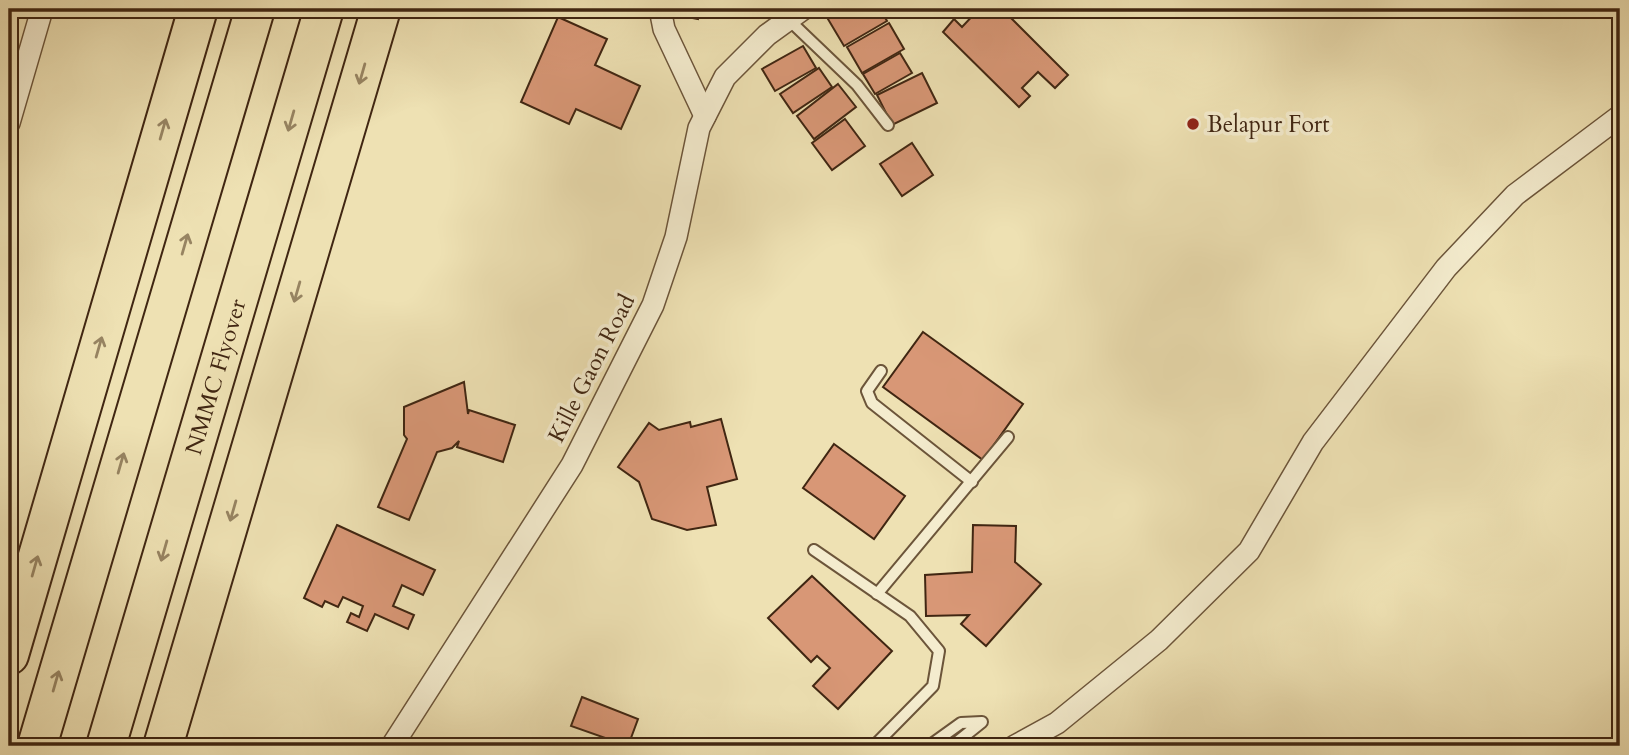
<svg xmlns="http://www.w3.org/2000/svg" width="1629" height="755" viewBox="0 0 1629 755" font-family="Cardo,serif">
  <style>
    .building { fill: #d89776; stroke: #402612; stroke-width: 2 }
    .lines { fill: none; stroke-linecap: round; stroke-linejoin: round }
    .lane-casing { stroke: #6c553a; stroke-width: 14 }
    .street-casing { stroke: #6c553a; stroke-width: 24 }
    .highway-casing { stroke: #402612; stroke-width: 42 }
    .lane { stroke: #f4ecce; stroke-width: 10 }
    .street { stroke: #f4ecce; stroke-width: 21 }
    .highway { stroke: #eee1b3; stroke-width: 38 }
    .oneway { stroke: #978462 }
    .poi-dot { fill: #8f2418; stroke: #f4ecce; stroke-width: 2.5 }
    .labels { text-anchor: middle; stroke-width: 7; stroke-linejoin: round; paint-order: stroke }
    .poi-label { font-size: 23px; fill: #402612; stroke: #f4ecce; text-anchor: start }
    .street-label { font-size: 23px; fill: #402612; stroke: #f4ecce }
  </style>
  <rect width="100%" height="100%" fill="#eee1b3"/>
  <filter id="stains"><feTurbulence type="fractalNoise" baseFrequency=".00286" numOctaves="4"/><feColorMatrix values="0 0 0 0 .2 0 0 0 0 .09 0 0 0 0 .02 0 0 0 .5 -.17"/></filter>
  <radialGradient id="worn" r=".72"><stop offset=".6" stop-color="#630" stop-opacity="0"/><stop offset="1" stop-color="#630" stop-opacity=".3"/></radialGradient>
  <g class="building">
    <polygon points="662,9 701,9 698,19 662,12"/>
    <polygon points="822,9 880,9 887,21 844,46"/>
    <polygon points="979,9 1002,9 1068,75 1055,88 1038,72 1022,88 1030,96 1019,107 943,32 954,19 962,27"/>
    <polygon points="558,17 607,39 595,65 640,86 621,129 576,109 569,124 521,102"/>
    <polygon points="889,23 904,49 862,73 847,47"/>
    <polygon points="803,46 816,68 775,91 762,69"/>
    <polygon points="900,53 912,73 875,94 863,74"/>
    <polygon points="819,68 832,87 793,113 780,94"/>
    <polygon points="922,73 937,103 892,125 877,95"/>
    <polygon points="838,84 856,107 814,139 797,116"/>
    <polygon points="845,119 865,146 832,170 812,143"/>
    <polygon points="912,143 933,175 902,196 880,164"/>
    <polygon points="923,332 1023,404 983,460 883,387"/>
    <polygon points="464,382 468,414 469,410 515,425 503,462 457,447 459,441 452,448 437,452 409,520 378,507 407,439 404,435 404,407"/>
    <polygon points="721,419 737,479 707,487 716,525 687,530 652,519 639,482 618,467 649,423 659,430 690,422 691,427"/>
    <polygon points="834,444 905,496 874,539 803,488"/>
    <polygon points="337,525 435,570 423,595 402,585 393,606 414,615 408,629 375,614 367,631 347,622 351,613 359,617 363,606 343,597 338,607 325,601 322,607 304,598"/>
    <polygon points="973,525 1016,526 1015,562 1041,584 986,646 961,624 969,615 926,616 925,575 972,572"/>
    <polygon points="812,576 892,651 838,709 813,686 830,668 817,656 811,662 768,618"/>
    <polygon points="582,697 638,719 628,746 571,726"/>
  </g>
  <g class="lines">
    <defs>
      <g id="lane">
        <polyline points="789,20 857,85 888,125"/>
        <polyline points="881,371 867,391 872,403 972,482"/>
        <polyline points="814,550 910,616 939,651 933,686 874,746"/>
        <polyline points="877,594 1008,437"/>
        <polyline points="929,746 961,723 982,722 952,746"/>
      </g>
      <g id="street">
        <polyline points="660,9 664,29 705,116"/>
        <polyline points="9,123 41,13"/>
        <polyline points="392,746 572,465 653,305 676,237 699,128 725,77 767,35 803,9"/>
        <polyline points="1015,746 1057,723 1159,640 1249,551 1313,442 1446,268 1515,195 1620,116"/>
      </g>
      <g id="highway">
        <polyline points="9,655 198,9"/>
        <polyline points="37,746 255,9"/>
        <path id="s1" d="M106,746l218,-737"/>
        <polyline points="163,746 381,9"/>
      </g>
    </defs>
    <use href="#lane" class="lane-casing"/>
    <use href="#street" class="street-casing"/>
    <use href="#highway" class="highway-casing"/>
    <use href="#lane" class="lane"/>
    <use href="#street" class="street"/>
    <use href="#highway" class="highway"/>
  </g>
  <defs><path id="oneway-shaft" d="M-6 0H5M1.5-3L5.5 0L1.5 3" fill="none" stroke-width="1.6" stroke-linecap="round" stroke-linejoin="round" transform="scale(1.75)"/></defs>
  <g class="oneway">
    <use href="#oneway-shaft" transform="translate(362 74) rotate(106)"/>
    <use href="#oneway-shaft" transform="translate(291 121) rotate(106)"/>
    <use href="#oneway-shaft" transform="translate(163 129) rotate(-74)"/>
    <use href="#oneway-shaft" transform="translate(185 244) rotate(-74)"/>
    <use href="#oneway-shaft" transform="translate(297 292) rotate(106)"/>
    <use href="#oneway-shaft" transform="translate(99 347) rotate(-74)"/>
    <use href="#oneway-shaft" transform="translate(121 463) rotate(-74)"/>
    <use href="#oneway-shaft" transform="translate(233 511) rotate(106)"/>
    <use href="#oneway-shaft" transform="translate(164 551) rotate(106)"/>
    <use href="#oneway-shaft" transform="translate(35 566) rotate(-74)"/>
    <use href="#oneway-shaft" transform="translate(56 681) rotate(-74)"/>
  </g>
  <circle class="poi-dot" cx="1193" cy="124" r="7"/>
  <g class="labels">
    <g class="poi-label">
      <text x="1207" y="132">Belapur Fort</text>
    </g>
    <g class="street-label">
      <text transform="translate(591 368) rotate(-63)" y="8">Kille Gaon Road</text>
      <text dy="8" stroke="none"><textPath href="#s1" startOffset="385">NMMC Flyover</textPath></text>
    </g>
  </g>
  <rect width="1629" height="755" fill="none" stroke="#eee1b3" stroke-width="35"/>
  <rect x="10" y="10" width="1608" height="734" fill="none" stroke="#402612" stroke-width="3.5"/>
  <rect x="18" y="18" width="1594" height="720" fill="none" stroke="#402612" stroke-width="2"/>
  <rect width="100%" height="100%" filter="url(#stains)"/>
  <rect width="100%" height="100%" fill="url(#worn)"/>
</svg>
